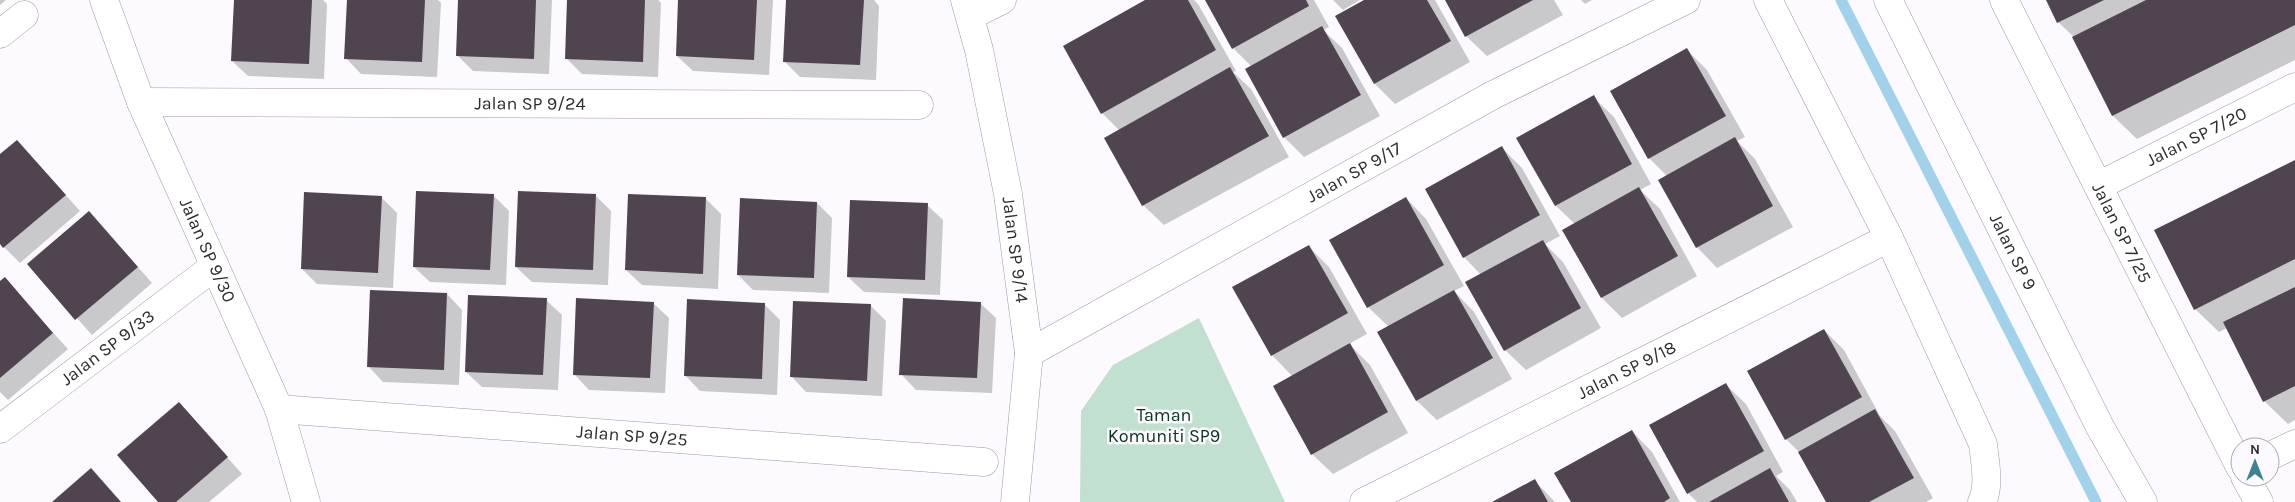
<svg xmlns="http://www.w3.org/2000/svg" width="2295" height="502" viewBox="0 0 2295 502" font-family="Karla,sans-serif">
  <style>
    .green { fill: #c2e0cf }
    .shadow { fill: #0003 }
    .lines { fill: none; stroke-linecap: round; stroke-linejoin: round }
    .stream { stroke: #a2d1ec; stroke-width: 11 }
    .building { fill: #4f4450 }
    .minor-casing { stroke: #a097a7; stroke-width: 29 }
    .minor { stroke: #fff; stroke-width: 28 }
    .labels { text-anchor: middle; stroke-width: 5; stroke-linejoin: round; paint-order: stroke }
    .street-label { font-size: 18px; fill: #2f2c32; stroke: #fcfafe }
    .park-label { font-size: 18px; fill: #083120; stroke: #fcfafe }
  </style>
  <rect width="100%" height="100%" fill="#fcfafe"/>
  <polygon class="green" points="1199,318 1285,502 1080,502 1081,411 1113,365"/>
  <g class="shadow">
    <polygon points="0,0 6,0 0,5"/>
    <polygon points="235,0 323,0 327,4 324,79 248,76 232,61"/>
    <polygon points="348,0 438,0 441,3 437,77 361,74 346,58"/>
    <polygon points="459,0 552,0 549,74 473,71 457,55"/>
    <polygon points="569,0 658,0 661,3 658,77 582,74 566,58"/>
    <polygon points="680,0 773,0 769,75 693,71 677,56"/>
    <polygon points="787,0 874,0 879,6 876,80 800,77 784,61"/>
    <polygon points="1148,0 1194,0 1198,4 1236,71 1233,72 1251,89 1289,157 1164,225 1143,205 1120,131 1102,113"/>
    <polygon points="1207,0 1314,0 1329,27 1323,30 1342,48 1380,116 1304,157 1284,137 1252,67 1233,48"/>
    <polygon points="1333,0 1360,0 1343,10"/>
    <polygon points="1367,0 1435,0 1470,62 1395,104 1375,84"/>
    <polygon points="1446,0 1554,0 1563,15 1487,56 1466,36"/>
    <polygon points="1581,0 1592,0 1585,4"/>
    <polygon points="2047,0 2295,0 2295,60 2137,139 2113,116 2075,38 2058,22"/>
    <polygon points="1687,50 1707,70 1745,137 1737,141 1755,159 1793,227 1717,268 1697,247 1660,181 1667,176 1649,158 1611,91"/>
    <polygon points="1593,97 1614,117 1651,184 1640,190 1660,209 1697,276 1622,318 1602,298 1575,224 1556,206 1518,138"/>
    <polygon points="17,141 80,211 20,263 0,243 0,156"/>
    <polygon points="1502,148 1522,168 1560,236 1545,244 1563,262 1601,328 1526,370 1505,350 1481,275 1464,257"/>
    <polygon points="2295,162 2295,420 2288,424 2264,401 2227,328 2219,332 2195,309"/>
    <polygon points="493,195 509,211 506,285 430,282 414,267"/>
    <polygon points="595,195 611,211 608,285 532,282 516,267"/>
    <polygon points="381,197 397,213 393,288 317,284 302,269"/>
    <polygon points="705,198 721,214 718,289 642,285 626,270"/>
    <polygon points="1406,198 1426,219 1464,286 1454,291 1474,312 1512,379 1437,420 1416,400 1389,327 1368,307"/>
    <polygon points="817,203 832,218 829,293 753,290 738,275"/>
    <polygon points="927,205 943,220 940,295 864,292 848,277"/>
    <polygon points="89,212 152,283 92,335 29,264"/>
    <polygon points="1309,247 1329,267 1367,334 1349,344 1370,365 1408,433 1333,474 1312,454 1293,377 1272,355"/>
    <polygon points="4,279 68,349 8,400 0,392 0,283"/>
    <polygon points="447,294 462,310 459,385 383,382 368,366"/>
    <polygon points="546,300 562,315 558,390 482,387 466,372"/>
    <polygon points="653,303 669,318 665,393 589,390 574,374"/>
    <polygon points="980,303 996,318 992,393 916,390 901,374"/>
    <polygon points="764,304 780,320 777,395 700,391 685,375"/>
    <polygon points="870,305 886,321 882,396 806,392 791,376"/>
    <polygon points="1824,330 1844,350 1880,416 1895,431 1933,498 1926,502 1828,502 1801,454 1786,439"/>
    <polygon points="1725,384 1746,404 1783,472 1776,476 1790,490 1797,502 1697,502 1688,493"/>
    <polygon points="179,403 242,474 209,502 159,502"/>
    <polygon points="1632,431 1652,452 1680,502 1572,502"/>
    <polygon points="1534,480 1555,502 1495,502"/>
  </g>
  <g class="lines">
    <polyline class="stream" points="1841,0 2096,502"/>
  </g>
  <g class="building">
    <polygon points="234,0 312,0 309,64 231,61"/>
    <polygon points="347,0 425,0 422,62 344,59"/>
    <polygon points="458,0 536,0 534,59 456,56"/>
    <polygon points="567,0 645,0 643,62 565,59"/>
    <polygon points="678,0 757,0 754,60 676,56"/>
    <polygon points="786,0 864,0 860,65 783,62"/>
    <polygon points="1145,0 1188,0 1216,50 1101,114 1063,46"/>
    <polygon points="1205,0 1306,0 1309,6 1232,49"/>
    <polygon points="1364,0 1427,0 1451,41 1374,84 1335,16"/>
    <polygon points="1445,0 1533,0 1465,37"/>
    <polygon points="2046,0 2104,0 2057,23"/>
    <polygon points="2146,0 2295,0 2295,25 2112,116 2072,37"/>
    <polygon points="1322,26 1361,95 1283,138 1245,69"/>
    <polygon points="1687,48 1726,116 1648,159 1610,91"/>
    <polygon points="1230,67 1269,136 1142,206 1104,138"/>
    <polygon points="1594,95 1632,164 1555,206 1516,138"/>
    <polygon points="1735,137 1773,206 1696,248 1658,180"/>
    <polygon points="17,140 66,195 3,248 0,244 0,154"/>
    <polygon points="1502,146 1540,215 1463,258 1425,189"/>
    <polygon points="2295,160 2295,259 2194,310 2154,230"/>
    <polygon points="1639,187 1678,256 1601,298 1562,230"/>
    <polygon points="416,191 494,194 490,270 413,267"/>
    <polygon points="518,191 596,194 593,270 515,267"/>
    <polygon points="304,192 382,196 378,273 301,269"/>
    <polygon points="628,194 706,197 703,274 625,270"/>
    <polygon points="1406,197 1444,265 1367,308 1329,240"/>
    <polygon points="740,198 817,202 814,278 737,275"/>
    <polygon points="850,200 928,203 925,280 847,277"/>
    <polygon points="89,211 138,267 75,320 27,264"/>
    <polygon points="1543,240 1581,308 1504,351 1465,282"/>
    <polygon points="1309,245 1348,313 1271,356 1232,287"/>
    <polygon points="5,277 53,333 0,378 0,281"/>
    <polygon points="2295,287 2295,386 2263,402 2223,322"/>
    <polygon points="370,290 447,293 444,370 367,367"/>
    <polygon points="1454,290 1493,358 1416,401 1377,332"/>
    <polygon points="468,295 547,298 543,375 465,372"/>
    <polygon points="576,298 654,302 650,378 573,375"/>
    <polygon points="903,298 981,302 977,378 899,375"/>
    <polygon points="687,299 765,303 762,379 684,376"/>
    <polygon points="793,301 871,304 867,381 790,377"/>
    <polygon points="1824,329 1862,397 1785,440 1747,371"/>
    <polygon points="1350,343 1388,412 1311,455 1273,386"/>
    <polygon points="1726,383 1764,451 1687,494 1649,425"/>
    <polygon points="179,402 228,457 176,502 158,502 117,455"/>
    <polygon points="1875,409 1914,478 1869,502 1826,502 1798,452"/>
    <polygon points="1632,430 1670,498 1664,502 1571,502 1554,473"/>
    <polygon points="91,468 121,502 52,502"/>
    <polygon points="1770,468 1789,502 1709,502"/>
    <polygon points="1535,479 1548,502 1492,502"/>
  </g>
  <g class="lines">
    <defs>
      <g id="minor">
        <path id="s1" d="M104,0l37,102 138,307 27,93"/>
        <path id="s2" d="M965,0l14,50 29,144 21,159 -14,149"/>
        <path d="M1768,0l121,238 94,206c2,18 7,42 -1,58"/>
        <path id="s3" d="M1888,0l212,427 43,75"/>
        <path id="s4" d="M2004,0l236,467"/>
        <polyline points="970,16 1002,0"/>
        <polyline points="0,34 24,15"/>
        <path id="s5" d="M141,102l778,3"/>
        <path id="s6" d="M2098,186l197,-99"/>
        <path id="s7" d="M1029,353l464,-258 193,-95"/>
        <path id="s8" d="M279,409l705,53"/>
        <path id="s9" d="M0,429l215,-163"/>
        <polyline points="2270,456 2295,444"/>
        <polyline points="2245,477 2259,502"/>
        <path id="s10" d="M1364,502l525,-264"/>
      </g>
    </defs>
    <use href="#minor" class="minor-casing"/>
    <use href="#minor" class="minor"/>
  </g>
  <g class="labels">
    <g class="street-label">
      <text dy="6" stroke="none"><textPath href="#s5" startOffset="389">Jalan SP 9/24</textPath></text>
      <text dy="6" stroke="none"><textPath href="#s6" startOffset="110">Jalan SP 7/20</textPath></text>
      <text dy="6" stroke="none"><textPath href="#s7" startOffset="372">Jalan SP 9/17</textPath></text>
      <text dy="6" stroke="none"><textPath href="#s4" startOffset="261">Jalan SP 7/25</textPath></text>
      <text dy="6" stroke="none"><textPath href="#s2" startOffset="255">Jalan SP 9/14</textPath></text>
      <text dy="6" stroke="none"><textPath href="#s1" startOffset="271">Jalan SP 9/30</textPath></text>
      <text dy="6" stroke="none"><textPath href="#s3" startOffset="281">Jalan SP 9</textPath></text>
      <text dy="6" stroke="none"><textPath href="#s9" startOffset="135">Jalan SP 9/33</textPath></text>
      <text dy="6" stroke="none"><textPath href="#s10" startOffset="294">Jalan SP 9/18</textPath></text>
      <text dy="6" stroke="none"><textPath href="#s8" startOffset="354">Jalan SP 9/25</textPath></text>
    </g>
    <g class="park-label">
      <text x="1164" y="421">Taman<tspan x="1164" dy="21">Komuniti SP9</tspan></text>
    </g>
  </g>
  <g transform="translate(2255 462)"><circle r="24" fill="#fcfafe" stroke="#aaa8ac"/>
  <path d="M0-4L9 19L0 12L-9 19Z" fill="#3e848e"/>
  <text y="-8" font-size="14" font-weight="bold" text-anchor="middle" fill="#2f2c32">N</text>
  </g>
</svg>
